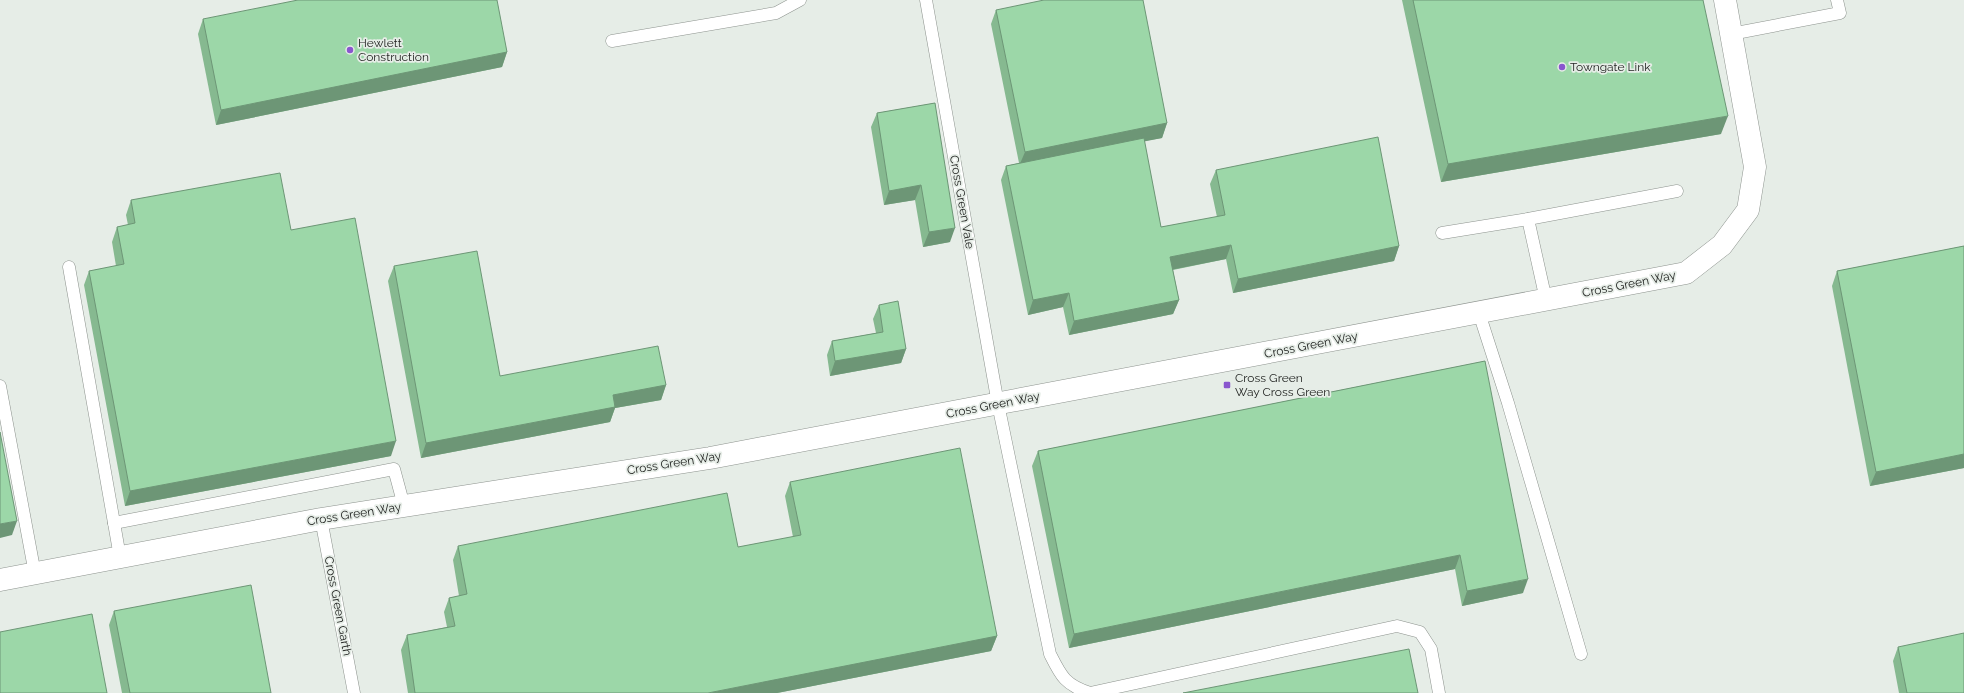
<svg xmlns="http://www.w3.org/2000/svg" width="1964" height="693" viewBox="0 0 1964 693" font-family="Raleway,sans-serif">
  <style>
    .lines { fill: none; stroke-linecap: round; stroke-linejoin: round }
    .lane-casing { stroke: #8d938e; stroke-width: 13 }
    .street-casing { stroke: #8d938e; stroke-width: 23 }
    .lane { stroke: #fff; stroke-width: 12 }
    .street { stroke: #fff; stroke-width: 22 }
    .wall { fill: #86b990 }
    .shaded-wall { fill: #6d9676 }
    .building { fill: #9cd7a8; stroke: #6d9676 }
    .poi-dot { fill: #8956ce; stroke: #e6ede7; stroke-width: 1.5 }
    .labels { text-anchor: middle; stroke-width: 3.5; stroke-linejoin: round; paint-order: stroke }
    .poi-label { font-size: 12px; fill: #232523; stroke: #e6ede7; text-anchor: start }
    .street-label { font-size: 12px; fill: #232523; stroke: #e6ede7 }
  </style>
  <rect width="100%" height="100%" fill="#e6ede7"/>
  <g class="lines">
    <defs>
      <g id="lane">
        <path d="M926,0l72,404 52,250c11,22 15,31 40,39"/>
        <polyline points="1731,34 1840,13 1837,0"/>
        <polyline points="612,41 776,13 800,0"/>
        <polyline points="1528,219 1546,300"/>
        <polyline points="1442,233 1528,219 1677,191"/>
        <polyline points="69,267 120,557"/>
        <polyline points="1479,313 1508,403 1581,654"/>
        <polyline points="0,386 35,574"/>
        <polyline points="321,519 354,693"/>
        <polyline points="114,523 394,469 404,506"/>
        <polyline points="1090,693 1397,626 1420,632 1431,649 1439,693"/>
      </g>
      <polyline id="street" points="0,580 321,519 710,458 1686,273 1722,245 1748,210 1755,167 1725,0"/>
    </defs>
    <use href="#lane" class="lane-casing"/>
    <use href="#street" class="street-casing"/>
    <use href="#lane" class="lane"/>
    <use href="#street" class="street"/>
  </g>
  <g class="wall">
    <polygon points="1402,0 1703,0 1721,134 1441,182"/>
    <polygon points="996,10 1167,123 1162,138 1144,141 1161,227 1217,217 1210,184 1216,170 1399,246 1394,261 1233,293 1226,259 1173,270 1179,300 1173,314 1069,335 1063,307 1028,315 1001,180 1006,166 1019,163 991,24"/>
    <polygon points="203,19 507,52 502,67 216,125 198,34"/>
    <polygon points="935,103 950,242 923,247 915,200 884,205 871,127 877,113"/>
    <polygon points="131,200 291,230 391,456 125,506 84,285 89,271 116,266 112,242 117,227 128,225 126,215"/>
    <polygon points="1964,246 1964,468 1870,486 1832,286 1837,271"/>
    <polygon points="394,266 500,376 666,385 661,400 615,408 610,422 421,458 388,281"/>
    <polygon points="879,305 906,349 901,363 830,376 827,355 832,341 876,333 873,319"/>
    <polygon points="1485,361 1523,593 1462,606 1455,569 1069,648 1032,466 1038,451"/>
    <polygon points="790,482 997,636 991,651 777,693 408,693 401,650 407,635 447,627 444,612 449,598 459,596 453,560 458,546 738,547 793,537 785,496"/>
    <polygon points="114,611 271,693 122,693 109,625"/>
    <polygon points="1898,647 1964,693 1899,693 1893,661"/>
  </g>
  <g class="shaded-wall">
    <polygon points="507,52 502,67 216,125 221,110"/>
    <polygon points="1728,116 1721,134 1441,182 1448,164"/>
    <polygon points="1167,123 1162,138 1019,166 1025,152"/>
    <polygon points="921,185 915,200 884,205 889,191"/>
    <polygon points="955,228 950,242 923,247 929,232"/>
    <polygon points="1231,245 1226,259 1165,271 1170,257"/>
    <polygon points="1399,246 1394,261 1233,293 1238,279"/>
    <polygon points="1069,293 1063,307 1028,315 1033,300"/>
    <polygon points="1179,300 1173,314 1069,335 1074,321"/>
    <polygon points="906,349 901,363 830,376 835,361"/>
    <polygon points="666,385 661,400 615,408 610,422 421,458 426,443 613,395"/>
    <polygon points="396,441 391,456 125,506 130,491"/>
    <polygon points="1964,454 1964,468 1870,486 1876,472"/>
    <polygon points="17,521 12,535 0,538 0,524"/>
    <polygon points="1460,555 1455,569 1069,648 1074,634"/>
    <polygon points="1528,579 1523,593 1462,606 1467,591"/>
    <polygon points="997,636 991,651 777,693 708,693"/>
  </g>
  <g class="building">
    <polygon points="298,0 497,0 507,52 221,110 203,19"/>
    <polygon points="1044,0 1143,0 1167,123 1025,152 996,10"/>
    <polygon points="1413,0 1703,0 1728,116 1448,164"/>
    <polygon points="935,103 955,228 929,232 921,185 889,191 877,113"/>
    <polygon points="1378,137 1399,246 1238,279 1231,245 1170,257 1179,300 1074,321 1069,293 1033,300 1006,166 1144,138 1161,227 1225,215 1216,170"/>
    <polygon points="280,173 291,230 355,218 396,441 130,491 89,271 124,264 117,227 135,223 131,200"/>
    <polygon points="1964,246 1964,454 1876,472 1837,271"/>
    <polygon points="477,251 500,376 658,346 666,385 613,395 615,407 426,443 394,266"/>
    <polygon points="898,301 906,349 835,361 832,341 883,332 879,305"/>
    <polygon points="1485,361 1528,579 1467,591 1460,555 1074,634 1038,451"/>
    <polygon points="0,432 17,521 0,524"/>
    <polygon points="960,448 997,636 708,693 415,693 407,635 455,626 449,598 467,594 458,546 727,493 738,547 801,535 790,482"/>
    <polygon points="251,585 271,693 130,693 114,611"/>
    <polygon points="92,614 107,693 0,693 0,632"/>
    <polygon points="1964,633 1964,693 1907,693 1898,647"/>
    <polygon points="1409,649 1418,693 1183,693"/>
  </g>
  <g class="poi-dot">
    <circle cx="350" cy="50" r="4"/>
    <circle cx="1562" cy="67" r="4"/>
    <rect x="1223" y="381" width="8" height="8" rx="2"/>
  </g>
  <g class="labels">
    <g class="poi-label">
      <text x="358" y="47">Hewlett<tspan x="358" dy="14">Construction</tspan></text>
      <text x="1570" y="71">Towngate Link</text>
      <text x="1235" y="382">Cross Green<tspan x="1235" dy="14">Way Cross Green</tspan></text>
    </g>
    <g class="street-label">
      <text transform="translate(962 202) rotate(80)" y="4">Cross Green Vale</text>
      <text transform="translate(1629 284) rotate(-11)" y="4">Cross Green Way</text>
      <text transform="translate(1311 345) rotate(-11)" y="4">Cross Green Way</text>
      <text transform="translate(993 405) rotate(-11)" y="4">Cross Green Way</text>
      <text transform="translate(674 463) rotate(-9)" y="4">Cross Green Way</text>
      <text transform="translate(354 514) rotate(-9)" y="4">Cross Green Way</text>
      <text transform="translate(338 606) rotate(79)" y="4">Cross Green Garth</text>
    </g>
  </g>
</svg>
